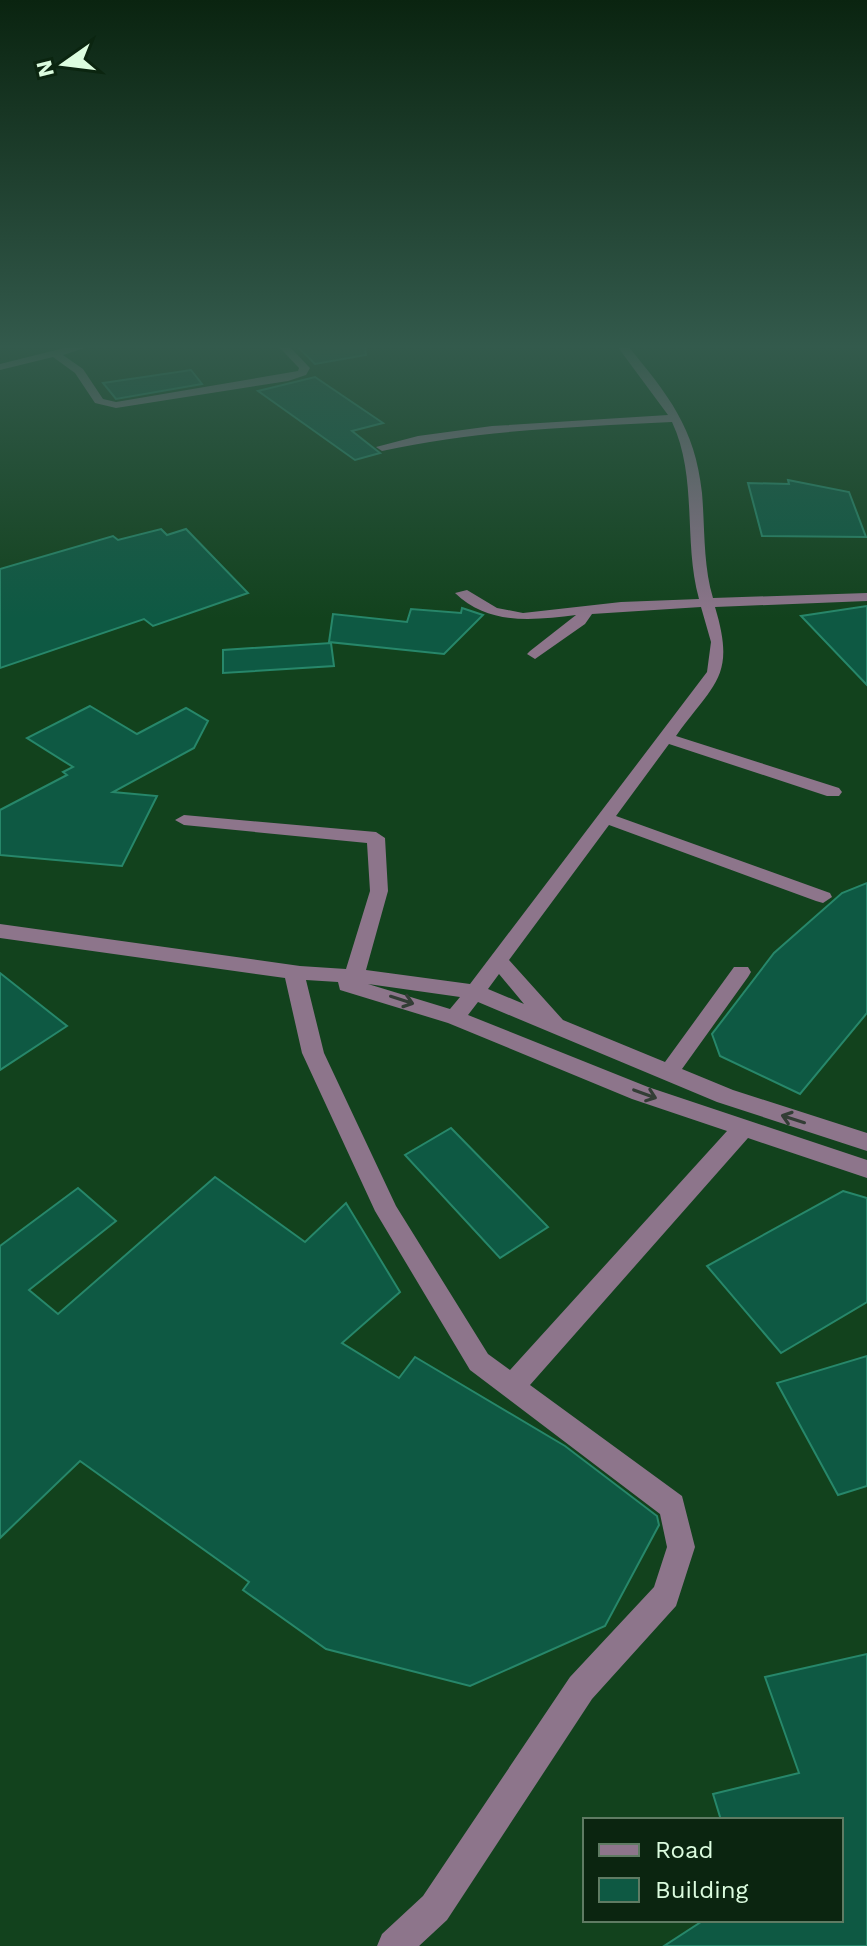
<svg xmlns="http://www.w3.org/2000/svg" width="867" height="1946" viewBox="0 0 867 1946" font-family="'Work Sans',sans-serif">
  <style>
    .building { fill: #0e5943; stroke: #27876a; stroke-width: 2 }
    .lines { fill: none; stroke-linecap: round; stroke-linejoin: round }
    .minor { fill: #8d758b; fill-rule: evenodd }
    .oneway { stroke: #323d35 }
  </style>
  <rect width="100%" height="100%" fill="#12421d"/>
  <g class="building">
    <polygon points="297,346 365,346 366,355 315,364"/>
    <polygon points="191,370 202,384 116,399 103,383"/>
    <polygon points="315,377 383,423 352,431 380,453 355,460 258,391"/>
    <polygon points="788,480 849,492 866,537 762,536 748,483 789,484"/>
    <polygon points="161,529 167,535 186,529 248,593 153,626 144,619 0,668 0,569 113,536 118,540"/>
    <polygon points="867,606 867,685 801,616"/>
    <polygon points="462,608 483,615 444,654 329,642 333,614 407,622 411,609 461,613"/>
    <polygon points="331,643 334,666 223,673 223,650"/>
    <polygon points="90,706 137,734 186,708 208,721 194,748 113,792 157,796 122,866 0,855 0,810 67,775 63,772 73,767 27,738"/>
    <polygon points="867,883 867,1013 800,1094 720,1056 712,1034 774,953 842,893"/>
    <polygon points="0,973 67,1026 0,1070"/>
    <polygon points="451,1128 548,1227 500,1258 405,1155"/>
    <polygon points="215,1177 305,1242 346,1203 400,1292 342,1343 399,1378 415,1357 565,1446 657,1516 659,1525 605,1626 470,1686 326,1649 243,1590 249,1582 80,1461 0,1538 0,1246 78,1188 116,1221 29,1290 58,1314"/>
    <polygon points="843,1191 867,1198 867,1302 781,1353 707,1266"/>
    <polygon points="867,1356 867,1486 838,1495 777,1383"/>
    <polygon points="867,1654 867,1946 664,1946 704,1920 841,1920 841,1820 721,1820 713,1794 799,1773 765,1677"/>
  </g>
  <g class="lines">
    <g class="minor">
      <polygon points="72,346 91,346 63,355 83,369 103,399 116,402 298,371 299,368 278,346 289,346 310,368 306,375 288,381 116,408 95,403 75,373 53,357 0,370 0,364"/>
      <path d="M617,346h11c40,49 67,81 74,147 3,35 1,72 11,105l154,-5v8l-152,6c21,70 0,75 -39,129l163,52 3,4 -3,4h-12l-158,-52 -53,72 214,77 2,4 -9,6 -7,-2 -207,-76 -100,135 54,60 102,42 69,-95h14l3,5 -3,5 -66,92 51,21 134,43v18l-150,-49 -239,-100 -10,13 180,72 219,73v18l-119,-40 -218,247 152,111 13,51 -19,59 -84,93 -145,221 -28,26h-42l5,-12 41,-38 147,-219 84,-90 13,-40 -7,-33 -190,-144 -95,-159 -73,-158 -17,-75 -285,-40v-14l300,42 46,3 24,-78 -3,-48 -183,-18 -9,-5 9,-5 192,17 9,6 3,53 -22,79 104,14 237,-312 4,-30 -10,-35 -109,7 -7,10 -50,35 -8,-5 3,-3 46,-36c-42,5 -87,11 -121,-22l12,-3 30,18 26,5 98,-11 78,-3c-16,-58 -1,-121 -27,-177 -98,5 -194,8 -290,29l-6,-4 42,-11 74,-10 176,-11zM499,974l25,30 -36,-15zM306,980l32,2 2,8 108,33 184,76 95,32 -217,239 -22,-16 -92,-148 -72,-153zM368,984l92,13 -10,12z"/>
    </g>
  </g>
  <defs><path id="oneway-shaft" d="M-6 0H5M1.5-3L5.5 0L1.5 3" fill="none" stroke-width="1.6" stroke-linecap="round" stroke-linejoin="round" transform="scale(2)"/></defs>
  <g class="oneway">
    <use href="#oneway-shaft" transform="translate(402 1000) rotate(18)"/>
    <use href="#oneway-shaft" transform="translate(645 1094) rotate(20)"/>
    <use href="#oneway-shaft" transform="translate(793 1119) rotate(-162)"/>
  </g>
  <linearGradient id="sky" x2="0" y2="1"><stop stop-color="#0a2410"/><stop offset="0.56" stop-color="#335a4c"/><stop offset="1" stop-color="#335a4c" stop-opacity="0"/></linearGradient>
  <rect width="867" height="619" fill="url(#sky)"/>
  <rect x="583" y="1818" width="260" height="104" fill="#0b2510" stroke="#5f7b63" stroke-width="2"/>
  <rect x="599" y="1844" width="40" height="12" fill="#8d758b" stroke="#5f7b63" stroke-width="2"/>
  <text x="655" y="1858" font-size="24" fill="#dcfcdf">Road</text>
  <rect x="599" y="1878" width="40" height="24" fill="#0e5943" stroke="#5f7b63" stroke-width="2"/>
  <text x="655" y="1898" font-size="24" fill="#dcfcdf">Building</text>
  <g transform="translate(64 64) rotate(256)" stroke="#0b2510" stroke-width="6" paint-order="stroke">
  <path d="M0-6L14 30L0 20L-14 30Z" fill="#dcfcdf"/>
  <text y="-12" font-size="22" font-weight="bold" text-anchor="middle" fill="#dcfcdf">N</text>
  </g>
</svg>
